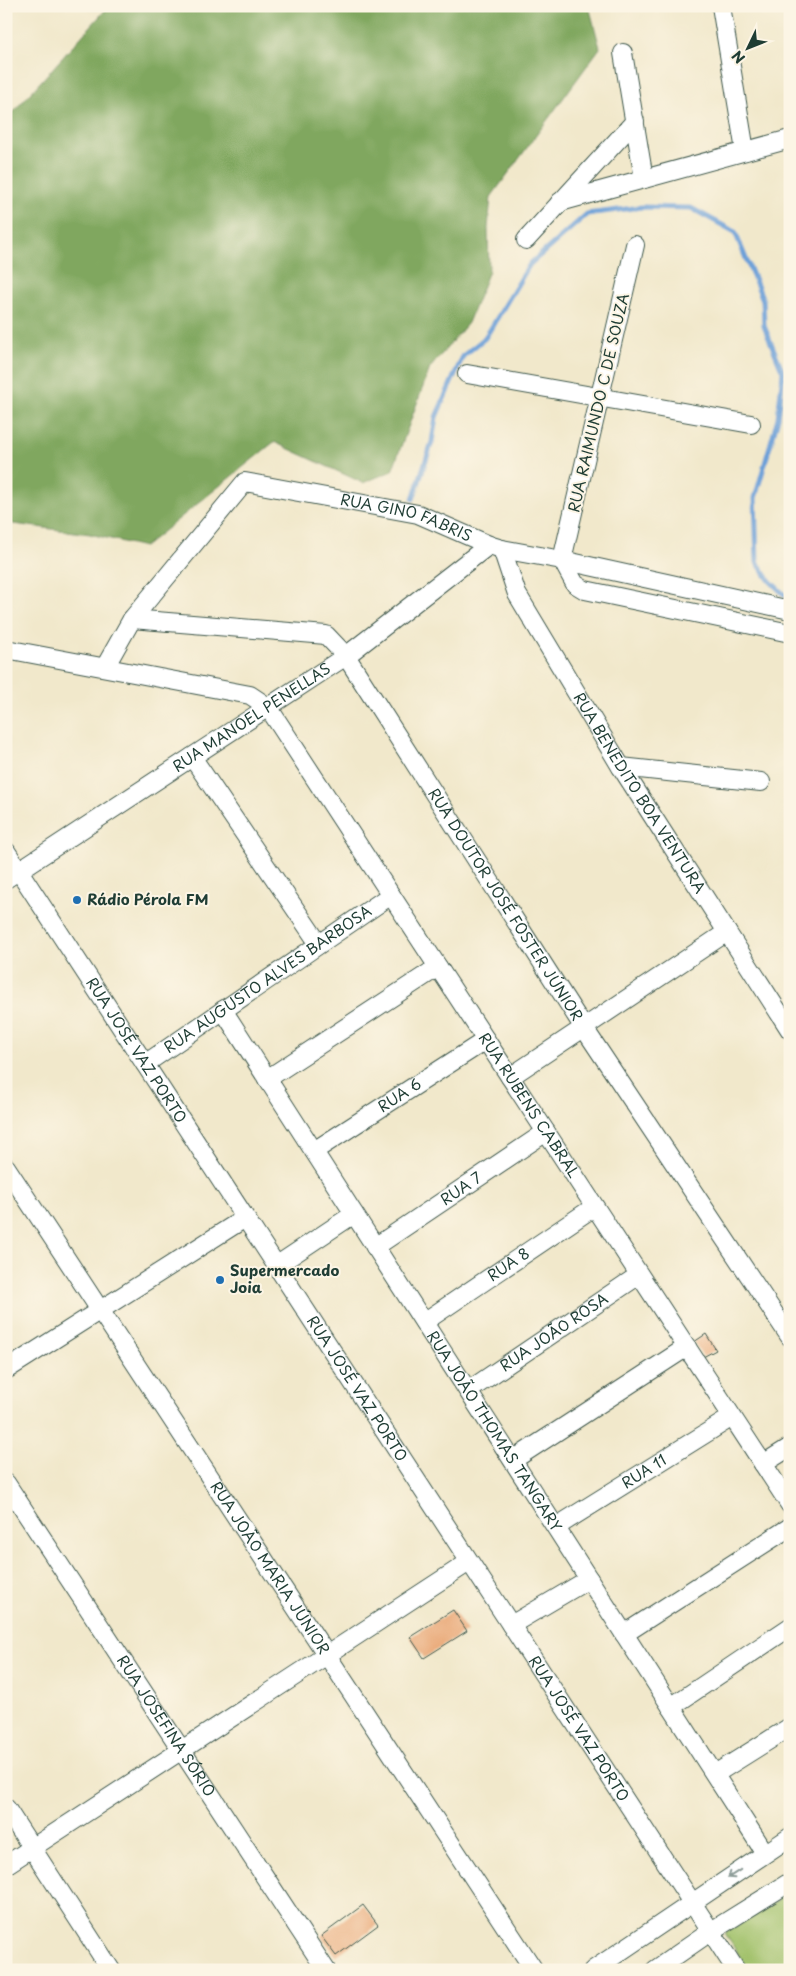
<svg xmlns="http://www.w3.org/2000/svg" width="796" height="1976" viewBox="0 0 796 1976" font-family="'Playpen Sans',sans-serif">
  <style>
    .green { fill: #a1c16a; stroke: #607f4f }
    .forest { fill: #80a75e; stroke: #507249 }
    .lines { fill: none; stroke-linecap: round; stroke-linejoin: round }
    .stream { stroke: #6da0d8; stroke-width: 5 }
    .building { fill: #e9a776 }
    .minor-casing { stroke: #3e574b; stroke-width: 20 }
    .minor { stroke: #fff; stroke-width: 18 }
    .oneway { stroke: #8f9e9a }
    .poi-dot { fill: #1f6fb2; stroke: #fcf5e5; stroke-width: 2 }
    .labels { text-anchor: middle; stroke-width: 4; stroke-linejoin: round; paint-order: stroke }
    .street-label { font-size: 15px; fill: #1f3d34; stroke: #fcf5e5 }
    .poi-label { font-size: 15px; font-weight: bold; fill: #1f3d34; stroke: #fcf5e5; text-anchor: start }
  </style>
  <rect width="100%" height="100%" fill="#fcf5e5"/>
  <filter id="ink" filterUnits="userSpaceOnUse"><feTurbulence type="fractalNoise" baseFrequency=".02" numOctaves="2"/><feDisplacementMap in="SourceGraphic" scale="10" xChannelSelector="R" yChannelSelector="G"/><feConvolveMatrix kernelMatrix="1 2 1 2 8 2 1 2 1" color-interpolation-filters="sRGB"/></filter>
  <filter id="wash" filterUnits="userSpaceOnUse"><feTurbulence type="fractalNoise" baseFrequency=".0096" numOctaves="4" result="noise"/><feDisplacementMap in="SourceGraphic" scale="20" xChannelSelector="R" yChannelSelector="G"/><feGaussianBlur stdDeviation="1.12" result="paint"/><feColorMatrix in="noise" values="0 0 0 0 0 0 0 0 0 0 0 0 0 0 0 0 0 1.4 0 .05"/><feComposite in="paint" operator="in"/></filter>
  <g filter="url(#wash)">
    <rect width="100%" height="100%" fill="#f1e8cb"/>
    <polygon class="green" points="790,1892 790,1970 748,1970 725,1933"/>
    <polygon class="forest" points="109,6 589,6 600,48 491,197 488,228 489,271 468,323 430,368 392,471 363,483 274,442 144,547 90,534 6,523 6,120"/>
    <g class="lines">
      <polyline class="stream" points="413,499 432,442 436,417 463,356 485,338 530,264 587,214 642,207 691,208 735,232 763,300 764,326 783,372 778,418 755,498 757,562 770,581 790,600"/>
    </g>
    <g id="blocks">
      <g class="building">
        <polygon points="706,1334 716,1350 703,1357 694,1342"/>
        <polygon points="453,1610 467,1631 424,1658 410,1637"/>
        <polygon points="363,1905 378,1925 336,1956 321,1936"/>
      </g>
    </g>
  </g>
  <g filter="url(#ink)">
    <use href="#blocks" fill-opacity="0" stroke="#3e574b" stroke-width="1"/>
    <g class="lines">
      <defs>
        <g id="minor">
          <polyline points="721,6 745,151"/>
          <polyline points="623,53 644,179"/>
          <polyline points="560,202 790,139"/>
          <polyline points="526,240 635,121"/>
          <polyline points="635,245 562,560 575,584 585,590 790,633"/>
          <polyline points="467,374 751,424"/>
          <path id="s1" d="M502,549l15,45 104,173 169,263"/>
          <path id="s2" d="M132,619l194,16 20,21 238,372 206,309"/>
          <path id="s3" d="M6,649l244,46 18,12 522,798"/>
          <path id="s4" d="M105,667l27,-48 113,-137 173,32 71,31 13,4 60,11 228,50"/>
          <polyline points="192,757 319,944"/>
          <polyline points="621,767 761,782"/>
          <path id="s5" d="M6,851l730,1119"/>
          <path id="s6" d="M6,879l340,-223 143,-111"/>
          <path id="s7" d="M223,1010l542,843"/>
          <path id="s8" d="M145,1064l246,-169"/>
          <polyline points="510,1077 727,932"/>
          <polyline points="267,1079 438,967"/>
          <path id="s9" d="M314,1151l172,-111"/>
          <path id="s10" d="M6,1167l528,803"/>
          <path id="s11" d="M375,1247l171,-115"/>
          <polyline points="276,1266 354,1214"/>
          <path id="s12" d="M424,1322l170,-115"/>
          <polyline points="6,1370 245,1218"/>
          <path id="s13" d="M468,1391l171,-116"/>
          <polyline points="513,1460 687,1347"/>
          <polyline points="763,1464 790,1447"/>
          <path id="s14" d="M6,1483l320,487"/>
          <path id="s15" d="M556,1527l176,-110"/>
          <polyline points="511,1625 589,1579"/>
          <polyline points="624,1634 790,1527"/>
          <polyline points="671,1707 790,1627"/>
          <polyline points="715,1774 790,1727"/>
          <polyline points="6,1808 111,1970"/>
          <polyline points="6,1865 469,1562"/>
          <polyline points="593,1970 790,1837"/>
          <polyline points="655,1970 710,1932 790,1882"/>
        </g>
      </defs>
      <use href="#minor" class="minor-casing"/>
      <use href="#minor" class="minor"/>
    </g>
    <defs><path id="oneway-shaft" d="M-6 0H5M1.5-3L5.5 0L1.5 3" fill="none" stroke-width="1.6" stroke-linecap="round" stroke-linejoin="round" transform="scale(1.25)"/></defs>
    <use class="oneway" href="#oneway-shaft" transform="translate(734 1874) rotate(147)"/>
  </g>
  <g class="poi-dot">
    <circle cx="77" cy="900" r="5"/>
    <circle cx="220" cy="1280" r="5"/>
  </g>
  <g class="labels">
    <g class="street-label">
      <text transform="translate(599 403) rotate(-77)" y="5">RUA RAIMUNDO C DE SOUZA</text>
      <text dy="5" stroke="none"><textPath href="#s4" startOffset="398">RUA GINO FABRIS</textPath></text>
      <text dy="5" stroke="none"><textPath href="#s6" startOffset="294">RUA MANOEL PENELLAS</textPath></text>
      <text dy="5" stroke="none"><textPath href="#s1" startOffset="281">RUA BENEDITO BOA VENTURA</textPath></text>
      <text dy="5" stroke="none"><textPath href="#s2" startOffset="519">RUA DOUTOR JOSÉ FOSTER JÚNIOR</textPath></text>
      <text dy="5" stroke="none"><textPath href="#s8" startOffset="149">RUA AUGUSTO ALVES BARBOSA</textPath></text>
      <text dy="5" stroke="none"><textPath href="#s5" startOffset="238">RUA JOSÉ VAZ PORTO</textPath></text>
      <text dy="5" stroke="none"><textPath href="#s9" startOffset="102">RUA 6</textPath></text>
      <text dy="5" stroke="none"><textPath href="#s3" startOffset="746">RUA RUBENS CABRAL</textPath></text>
      <text dy="5" stroke="none"><textPath href="#s11" startOffset="104">RUA 7</textPath></text>
      <text dy="5" stroke="none"><textPath href="#s12" startOffset="102">RUA 8</textPath></text>
      <text dy="5" stroke="none"><textPath href="#s13" startOffset="104">RUA JOÃO ROSA</textPath></text>
      <text dy="5" stroke="none"><textPath href="#s5" startOffset="642">RUA JOSÉ VAZ PORTO</textPath></text>
      <text dy="5" stroke="none"><textPath href="#s7" startOffset="501">RUA JOÃO THOMAS TANGARY</textPath></text>
      <text dy="5" stroke="none"><textPath href="#s15" startOffset="104">RUA 11</textPath></text>
      <text dy="5" stroke="none"><textPath href="#s10" startOffset="480">RUA JOÃO MARIA JÚNIOR</textPath></text>
      <text dy="5" stroke="none"><textPath href="#s14" startOffset="291">RUA JOSEFINA SÓRIO</textPath></text>
      <text dy="5" stroke="none"><textPath href="#s5" startOffset="1048">RUA JOSÉ VAZ PORTO</textPath></text>
    </g>
    <g class="poi-label">
      <text x="87" y="905">Rádio Pérola FM</text>
      <text x="230" y="1276">Supermercado<tspan x="230" dy="17">Joia</tspan></text>
    </g>
  </g>
  <rect width="796" height="1976" fill="none" stroke="#fcf5e5" stroke-width="25"/>
  <g transform="translate(748 48) rotate(227)" stroke="#fcf5e5" stroke-width="4" paint-order="stroke">
  <path d="M0-4L9 19L0 12L-9 19Z" fill="#1f3d34"/>
  <text y="-8" font-size="14" font-weight="bold" text-anchor="middle" fill="#1f3d34">N</text>
  </g>
</svg>
